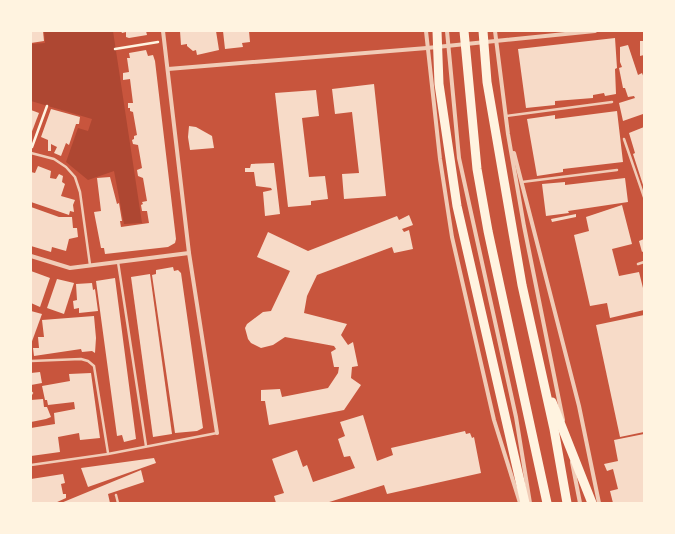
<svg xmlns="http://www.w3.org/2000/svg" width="675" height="534" viewBox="0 0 675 534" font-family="Inter,sans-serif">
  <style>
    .green { fill: #ae4732 }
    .building { fill: #f7dbc8 }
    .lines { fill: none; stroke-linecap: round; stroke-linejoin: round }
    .path { stroke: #fff3e0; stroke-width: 2.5 }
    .service { stroke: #f1ccb7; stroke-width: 2.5 }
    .minor { stroke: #f1ccb7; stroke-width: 4 }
    .trunk { stroke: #fff3e0; stroke-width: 9 }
  </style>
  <rect width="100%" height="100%" fill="#c8553d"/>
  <polygon class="green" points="44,31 113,31 142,223 124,224 114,171 88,180 66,162 78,128 88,131 92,119 31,101 31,44 45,43"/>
  <g class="building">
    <polygon points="31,31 43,31 44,41 31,43"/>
    <polygon points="121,31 146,31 147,35 129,38 126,37 126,32 122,33"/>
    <polygon points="180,31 216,31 219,50 197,55 196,50 193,51 187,46 187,44 181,45"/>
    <polygon points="223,31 249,31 250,42 242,43 243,47 225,49"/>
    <polygon points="615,38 617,68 615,69 616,94 605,96 604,93 593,95 593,98 555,101 555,105 526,108 518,49"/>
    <polygon points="640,41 644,41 644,55 640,56"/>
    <polygon points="628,45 638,75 642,73 644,78 644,117 643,114 623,121 619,103 635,98 634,96 628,97 625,88 623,88 619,68 622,67 620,62 620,47"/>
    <polygon points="146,50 148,56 153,55 155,61 176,239 175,243 168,247 105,254 104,248 101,248 94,212 101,211 97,178 110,177 117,204 119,203 122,221 120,221 121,227 149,223 147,211 142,211 141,205 143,204 142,202 147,201 143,178 138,176 137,170 142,168 138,145 133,144 132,140 134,139 134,136 137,135 133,112 130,111 130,108 128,108 128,103 133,103 130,79 123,80 123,73 129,72 127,58 130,58 129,53"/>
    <polygon points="374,84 386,196 344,199 342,174 359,173 352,112 335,114 332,89"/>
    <polygon points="316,90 319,116 302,118 309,177 325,176 328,199 311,201 311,205 288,207 275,93"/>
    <polygon points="51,109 80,117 79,124 76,124 69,145 66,143 61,156 54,153 57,147 51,144 51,151 48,151 48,140 41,137"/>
    <polygon points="31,110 39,113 31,134"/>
    <polygon points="617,111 623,162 563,169 563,172 537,176 527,119 555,115 555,119"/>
    <polygon points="189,126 196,127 212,136 214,148 190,150 188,137"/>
    <polygon points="644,127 644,188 633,154 635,153 629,133"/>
    <polygon points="274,163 280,214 265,216 263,192 272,190 271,188 256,186 254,172 245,172 245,168 250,168 251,164"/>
    <polygon points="38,166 51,171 50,178 56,179 59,174 63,176 62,182 65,184 61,196 75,200 73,205 74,212 70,211 69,215 31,202 31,172 35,173"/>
    <polygon points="625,178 628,202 568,211 569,213 546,216 542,184 565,182 565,185"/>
    <polygon points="622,205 632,244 612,249 619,276 639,272 644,292 644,310 610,318 607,303 590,306 574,235 589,231 586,217"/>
    <polygon points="31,207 59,217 72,217 73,228 77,228 78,237 69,239 66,251 52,247 51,252 31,246"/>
    <polygon points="576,214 576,217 552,222 551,219"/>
    <polygon points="409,215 413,225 402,229 404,232 409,230 413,249 394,253 392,247 317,275 307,296 304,313 347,324 341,335 348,345 353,342 358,366 352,367 351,378 361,385 344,410 269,425 265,401 261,401 261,390 280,389 282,397 328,388 338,373 339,367 334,367 331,352 336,349 334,346 285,337 273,345 261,348 251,343 248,339 245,328 247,324 263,312 271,311 290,271 257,257 268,232 308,251 397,216 399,220"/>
    <polygon points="644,239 644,251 642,252 639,241"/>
    <polygon points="173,267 174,271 178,270 181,273 203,428 197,431 175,433 152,275 156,274 156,270"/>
    <polygon points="31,271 50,278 40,307 31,303"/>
    <polygon points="150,274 172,434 153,437 131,277"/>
    <polygon points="115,278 136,439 124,442 122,435 117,436 96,281"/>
    <polygon points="57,279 74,283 64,314 47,308"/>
    <polygon points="92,283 93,290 95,289 98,311 79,313 79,308 74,309 73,301 77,300 76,284"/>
    <polygon points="31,311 42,314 31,344"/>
    <polygon points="644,315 644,432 620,437 596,325"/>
    <polygon points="94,316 96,338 95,353 92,351 82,352 81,349 34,356 33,348 39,348 38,337 44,337 42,320"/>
    <polygon points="40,372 42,383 31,385 31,373"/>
    <polygon points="91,373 100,438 80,440 79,433 58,437 60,452 31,456 31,428 55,424 54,413 75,409 74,402 48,405 47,400 45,400 42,386 70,381 69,374"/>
    <polygon points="43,399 44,407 47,407 51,417 46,419 31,422 31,400"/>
    <polygon points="363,415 377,461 393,455 391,448 465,431 466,434 470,433 472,438 474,437 481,473 387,494 384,485 326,503 276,503 274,496 284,493 272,459 297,450 303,467 307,465 313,482 355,468 350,456 344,457 338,439 345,436 340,422"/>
    <polygon points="644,434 644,503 613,503 610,491 618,489 613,469 607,471 604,464 618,461 614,440"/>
    <polygon points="154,458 156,463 88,487 81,468"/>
    <polygon points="141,470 144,482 108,494 110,503 61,503"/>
    <polygon points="63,474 65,483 61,484 63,494 66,494 66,498 55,503 31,503 31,479"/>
  </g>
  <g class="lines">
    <g class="path">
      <polyline points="115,49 158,42"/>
      <polyline points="32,147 47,106"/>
    </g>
    <g class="service">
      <polyline points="506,116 612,102"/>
      <polyline points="624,139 644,197"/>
      <polyline points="31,153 54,159 66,167 75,177 80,192 90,265"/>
      <polyline points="522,182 617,170"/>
      <polyline points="118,262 146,446"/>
      <polyline points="638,264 644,262"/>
      <polyline points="31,361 81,359 88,361 94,366 108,453"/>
      <polyline points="31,394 32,393"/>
      <polyline points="31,465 108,454 217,433"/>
      <polyline points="116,495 118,503"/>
    </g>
    <g class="minor">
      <polyline points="163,31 189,253 217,433"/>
      <polyline points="426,31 440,159 452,237 494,420 520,503"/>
      <polyline points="447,31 459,158 516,417 530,503"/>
      <polyline points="495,31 508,134 524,226 563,420"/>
      <polyline points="168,69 427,48 595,31"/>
      <polyline points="514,153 579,406 599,503"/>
      <polyline points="31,256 70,268 189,253"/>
      <polyline points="572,462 580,503"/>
    </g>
    <g class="trunk">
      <polyline points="437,31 439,84 457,206 525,503"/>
      <polyline points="464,31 477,169 488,231 547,503"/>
      <polyline points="483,31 487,82 522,285 554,429 567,503"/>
      <polyline points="552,402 592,503"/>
    </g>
  </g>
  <rect width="675" height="534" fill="none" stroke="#fff3e0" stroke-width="64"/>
</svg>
